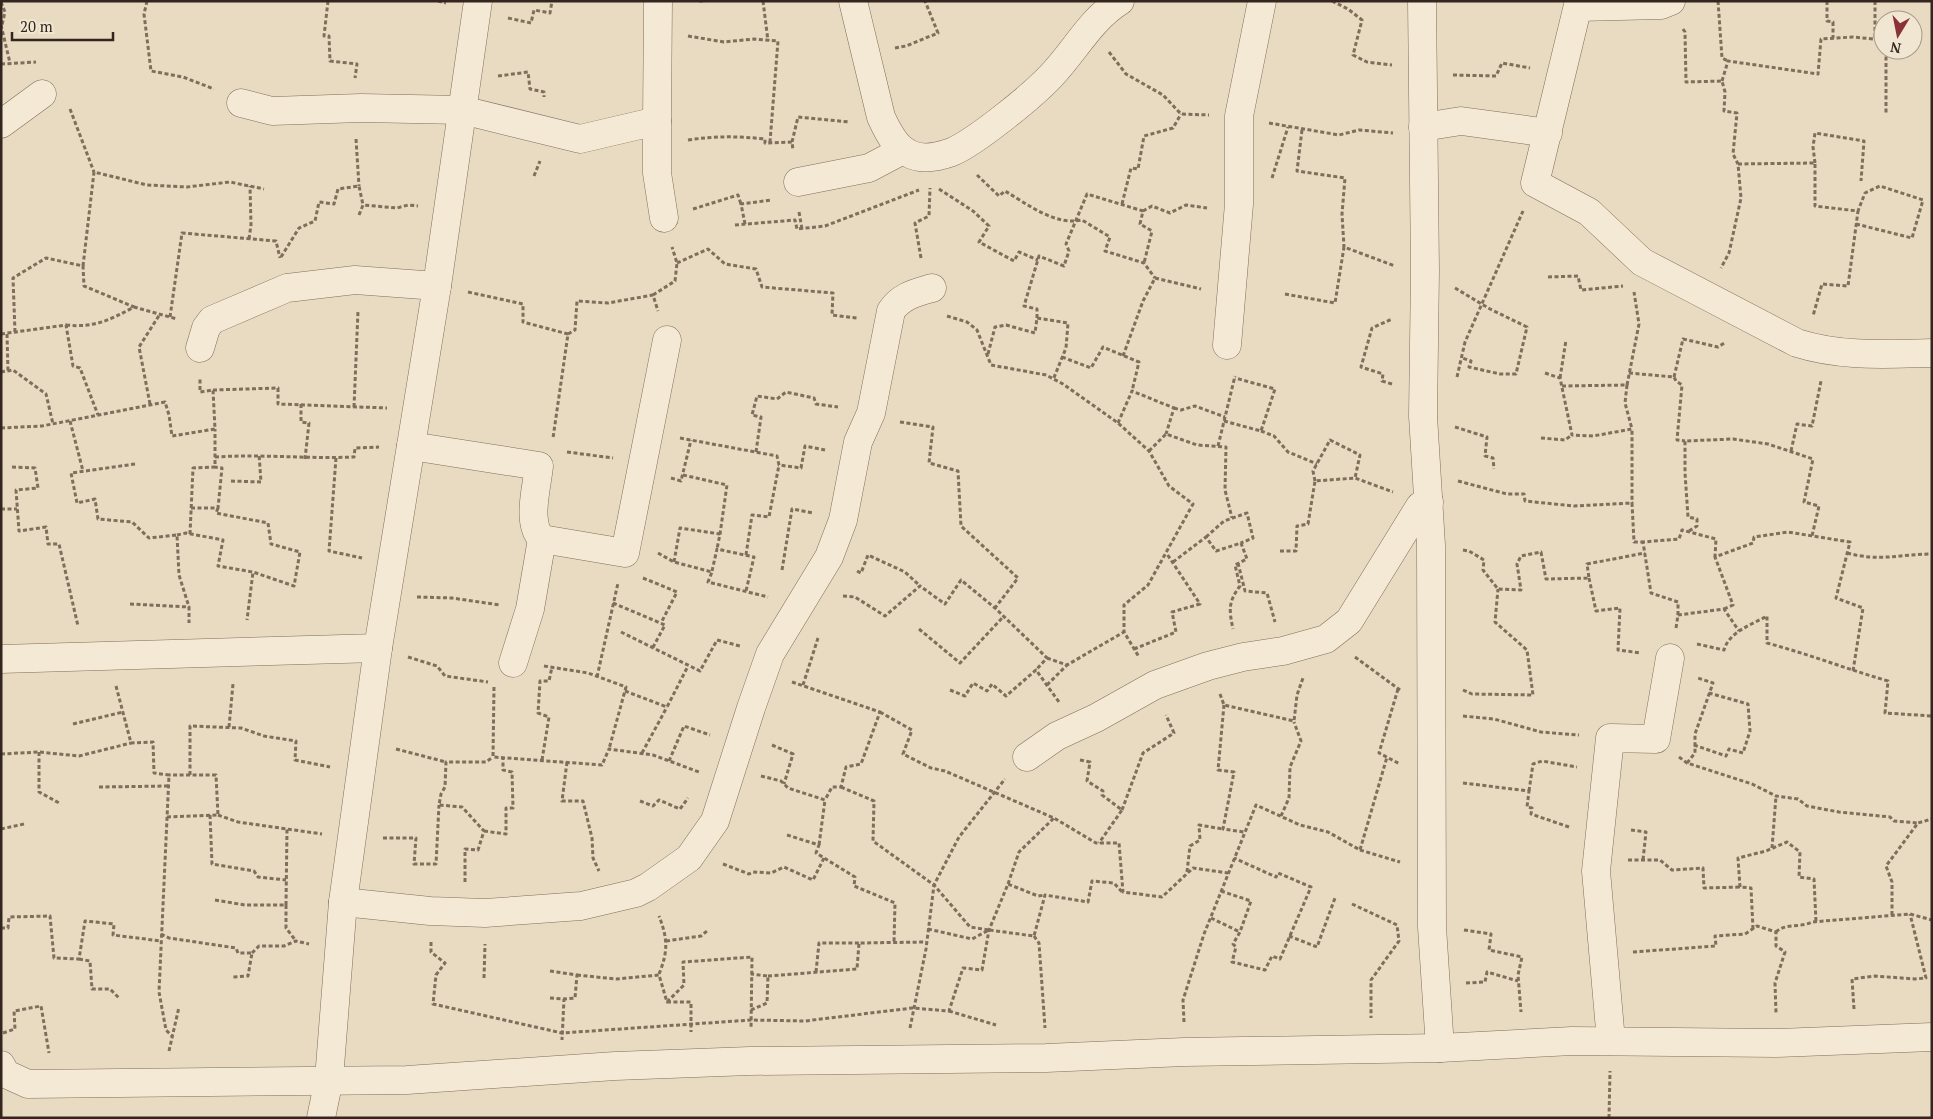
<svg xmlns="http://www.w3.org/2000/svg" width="1933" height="1119" viewBox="0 0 1933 1119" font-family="'PT Serif',serif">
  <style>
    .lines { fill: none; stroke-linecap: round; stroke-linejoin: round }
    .minor-casing { stroke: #806d5b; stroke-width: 29 }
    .path { stroke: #806d5b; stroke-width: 3; stroke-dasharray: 4 2.5; stroke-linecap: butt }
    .minor { stroke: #f4e9d4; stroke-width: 28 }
  </style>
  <rect width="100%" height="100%" fill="#e8dbc2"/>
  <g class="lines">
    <defs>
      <g id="minor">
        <path d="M853,1l28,116c6,13 14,30 27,36 13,8 30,4 44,-1 25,-11 80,-56 99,-76 24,-25 39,-56 69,-75"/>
        <polyline points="1422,1 1425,271 1423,416 1431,545 1432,927 1440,1048"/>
        <path d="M1579,1l-44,182 54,29 53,50 155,81c44,14 88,11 135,10"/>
        <polyline points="1578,7 1661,5 1671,1"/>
        <polyline points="241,103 272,111 361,108 462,110 580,139 657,121 657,173 664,218"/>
        <polyline points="657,121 658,1"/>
        <polyline points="1,124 42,94"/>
        <polyline points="1423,127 1461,121 1548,133"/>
        <polyline points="798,182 869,168 903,150"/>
        <polyline points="1227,345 1239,204 1239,116 1262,1"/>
        <polyline points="200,348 206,328 212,320 287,288 355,280 437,286"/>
        <path d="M411,446l128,20c-2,21 -13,57 3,73l83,14 42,-213"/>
        <polyline points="1,659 378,648"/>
        <polyline points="513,663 530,609 542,539"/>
        <polyline points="1027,757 1057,736 1096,718 1155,685 1208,666 1243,657 1283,651 1326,639 1349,621 1420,506 1429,502"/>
        <path d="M343,902l87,9 55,2 96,-7 55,-13 12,-6 41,-29 26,-37 36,-113 19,-54 59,-97 14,-37 15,-78 13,-29 20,-102c10,-15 24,-18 41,-23"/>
        <polyline points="1611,1041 1596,871 1610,738 1656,739 1670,658"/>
        <polyline points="1,1065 6,1074 28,1084 407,1080 615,1066 750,1061 1046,1058 1184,1052 1440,1048 1572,1041 1776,1043 1932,1037"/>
        <polyline points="321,1118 329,1079 343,902 378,648 437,286 478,1"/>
      </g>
    </defs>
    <use href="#minor" class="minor-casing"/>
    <g class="path">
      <polyline points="147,1 144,14 151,71 183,77 214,89"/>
      <polyline points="328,1 324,36 329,36 330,61 357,64 355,78"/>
      <polyline points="438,1 446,3"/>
      <polyline points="699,1 706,1"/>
      <polyline points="763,1 768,41"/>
      <polyline points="1332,1 1348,9 1362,20 1353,55 1367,62 1392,65"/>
      <polyline points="1718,1 1722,58 1728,61"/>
      <polyline points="1827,1 1827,21 1833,22 1833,38"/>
      <polyline points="1875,1 1875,40"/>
      <polyline points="1,2 5,12 2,25"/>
      <polyline points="508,18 531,23 534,10 550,13 552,1"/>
      <polyline points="1,25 10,63"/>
      <polyline points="1683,29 1685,32 1686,82 1722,81 1725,92 1724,111 1737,113 1733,154 1738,164 1741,198 1729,253 1721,268"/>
      <polyline points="688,36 724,42 754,39 778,41 770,142"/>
      <polyline points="895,48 906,46 938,33 925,1"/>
      <polyline points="1886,50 1886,113"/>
      <polyline points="1109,52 1126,74 1163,95 1181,114 1209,115"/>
      <polyline points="1,64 36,62"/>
      <polyline points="1453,75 1496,76 1502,63 1530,68"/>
      <polyline points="498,76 528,72 530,89 544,92 544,97"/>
      <polyline points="1722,81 1728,61 1818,74 1821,39 1853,37 1883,40"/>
      <polyline points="70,109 94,172"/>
      <polyline points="1269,123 1339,135 1359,130 1393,133"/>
      <polyline points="1302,130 1297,171 1345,178 1342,214 1344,247"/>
      <polyline points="356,139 359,186"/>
      <path d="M688,140c27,-4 50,-4 77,-1v4l27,-1 1,8"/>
      <polyline points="792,142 798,117 850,122"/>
      <polyline points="1815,163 1813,147 1815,133 1864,141 1861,181"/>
      <polyline points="1738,164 1815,163 1815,206 1858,211 1848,286 1822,284 1813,316"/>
      <path d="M977,175l22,21 6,-5c22,13 50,35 77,29l28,17 -5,14 39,12 11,15"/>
      <polyline points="534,176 540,161"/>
      <polyline points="1272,178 1288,127"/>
      <polyline points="939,189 973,211 989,226 979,242 1014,261 1019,252 1038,260"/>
      <polyline points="1122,204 1131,168 1138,169 1144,136 1173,128 1181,114"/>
      <polyline points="693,209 738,195 741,204"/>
      <polyline points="1143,211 1152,206 1170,213 1186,205 1207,208"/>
      <polyline points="799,212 802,229"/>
      <polyline points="359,215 363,205 397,208 408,205 418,206"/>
      <polyline points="745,224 741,204 772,200"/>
      <polyline points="1856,224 1912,238 1923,200 1880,186 1865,193 1858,211"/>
      <polyline points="735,225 795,220 797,229 825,226 919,190"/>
      <polyline points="249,239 251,225 250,186"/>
      <polyline points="281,257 299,228 315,221 319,202 334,204 338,189 359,186 363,205"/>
      <polyline points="921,258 915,223 929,216 930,188"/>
      <polyline points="677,263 708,249 725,264 756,269 762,287 833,293 832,315 857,318"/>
      <polyline points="83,266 94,172 147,185 187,187 230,182 264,189"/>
      <polyline points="1548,277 1578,276 1581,290 1623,286"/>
      <polyline points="1455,288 1490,309 1527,327 1516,374 1500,374 1469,367 1471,361 1462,358"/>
      <polyline points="468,292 523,304 523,322 568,334 553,438"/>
      <polyline points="1285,294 1335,303 1344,247 1395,266"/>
      <polyline points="653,295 675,281 677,263 672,247"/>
      <polyline points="947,316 967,322 977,330 991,365 1046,375 1063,384 1118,423 1149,451 1169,486 1193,504 1148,585 1124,605 1124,632"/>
      <polyline points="170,317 182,233 276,241 280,258"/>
      <polyline points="1037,318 1037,309 1024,306 1039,256 1064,266 1069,251 1066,244 1087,194 1143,211 1140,224 1152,231 1144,263"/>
      <path d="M66,325c28,3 44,-5 68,-18l43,12"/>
      <polyline points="15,332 13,278 46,258 83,266 84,286 134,307"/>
      <polyline points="1,334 66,325 73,366 80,368 98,415"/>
      <polyline points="7,334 8,371"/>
      <polyline points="568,334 575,330 577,301 608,303 653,295 658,311"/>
      <polyline points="988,354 995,327 1006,325 1035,333 1037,318 1068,323 1066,348 1053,380"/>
      <polyline points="1123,356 1143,301 1155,278 1201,289"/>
      <polyline points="1062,357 1091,368 1103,347 1139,362 1132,391"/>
      <polyline points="1,372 13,370 46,394 53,424"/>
      <polyline points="1545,373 1560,378 1572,435 1593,436 1632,429 1632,503"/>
      <polyline points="1629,373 1674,377 1676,381 1682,385 1677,440 1685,441"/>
      <polyline points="1457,377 1465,342 1523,211"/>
      <polyline points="1674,377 1683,339 1718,347 1726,342"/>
      <polyline points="1560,378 1566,340"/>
      <polyline points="1392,384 1382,381 1383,374 1361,367 1372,328 1392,319"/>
      <polyline points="1627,385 1639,324 1634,292"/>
      <polyline points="1562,386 1627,385 1625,403 1632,429"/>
      <polyline points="213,390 278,388 278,404 387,408"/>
      <polyline points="150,404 139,347 160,314"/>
      <polyline points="301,404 301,422 309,423 305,459"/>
      <polyline points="354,407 358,311"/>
      <polyline points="1174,408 1181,410 1195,406 1225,417"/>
      <polyline points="70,421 83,471"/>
      <polyline points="1224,421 1261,431 1275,389 1235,378"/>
      <polyline points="900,422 933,427 929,463 958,471 961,526 1018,578 995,608"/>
      <polyline points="1118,423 1132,391 1174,408 1166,434"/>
      <polyline points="1455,427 1487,437 1485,456 1493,458 1494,469"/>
      <polyline points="1,428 42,426 165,402 169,415 172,436 215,429 213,390 200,392 200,378"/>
      <polyline points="1261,431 1274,436 1288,452 1317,464"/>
      <polyline points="680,438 777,456 779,465 801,468 805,446 825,450"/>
      <polyline points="1541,438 1565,440 1572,435"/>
      <polyline points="1218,446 1235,376"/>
      <polyline points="1149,451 1166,434 1197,445 1226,447 1225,490 1232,518"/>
      <polyline points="1791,451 1797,424 1812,426 1821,381"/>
      <polyline points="567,452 613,458"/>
      <polyline points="756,452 761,417 752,415 757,396 777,399 786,392 814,398 816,404 838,407"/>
      <path d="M215,457c46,-3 92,2 139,0l1,-9 24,-1"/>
      <polyline points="336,458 329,551 362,558"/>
      <polyline points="135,464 71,473 77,503 95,499 98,519 132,522 149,538 177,535 179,575 189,607"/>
      <polyline points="12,467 35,468 38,488 16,490 19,531 46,527 48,544 59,544 78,626"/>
      <polyline points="683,475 727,485 720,534"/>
      <polyline points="671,478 681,481 691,440"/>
      <polyline points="231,481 261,482 259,454"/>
      <polyline points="1315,481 1313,471 1330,440 1360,455 1355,478"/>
      <polyline points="1458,481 1507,494 1524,494 1525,501 1574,506 1632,503 1634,542 1643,542"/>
      <polyline points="191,508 218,508 222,468 215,467"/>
      <polyline points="218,508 216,513 268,523 271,544 300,552 294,586 253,572"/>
      <polyline points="1,509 17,509"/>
      <polyline points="1689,531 1697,526 1697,519 1688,517 1685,473 1685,441 1733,439 1768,444 1813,459 1804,502 1819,506 1812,536"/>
      <polyline points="190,534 193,468 215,467 215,429"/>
      <polyline points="177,535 186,533 223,540 218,566 253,572 247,620"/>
      <polyline points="1206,537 1224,521 1247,513 1253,538 1241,543"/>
      <polyline points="1463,550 1469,551 1484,560 1483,570 1498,589 1521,590 1517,564 1521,556 1541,552 1546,579 1589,578 1587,564 1645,553"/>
      <polyline points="1280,551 1296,551 1297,526 1308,524 1315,481 1355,478 1393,492"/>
      <polyline points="658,553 674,562 712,572 708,582 768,597"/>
      <path d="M1847,553c33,9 53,1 85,1"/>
      <polyline points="746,555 752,515 769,517 779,465"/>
      <polyline points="674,562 680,528 720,534 717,549"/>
      <path d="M1173,562l33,-25 10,14 25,-8 6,16 -12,6 5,21c-12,16 -11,24 -7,43"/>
      <polyline points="1238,563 1245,591 1267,593 1275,622"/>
      <polyline points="782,570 792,509 813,513"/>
      <polyline points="712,571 717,549 754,557 746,591"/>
      <polyline points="857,571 861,573 868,555 905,572 920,586"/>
      <polyline points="643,578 677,592 661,623"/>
      <polyline points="1589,578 1596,611 1620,608 1618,650 1641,653"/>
      <polyline points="843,596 855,597 885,616 920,586 945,604 961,580 995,608 1047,658 1036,670"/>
      <polyline points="417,597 452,598 500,605"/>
      <polyline points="613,603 665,625 652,649"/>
      <polyline points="130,604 189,607 189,623"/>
      <polyline points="1724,609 1733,605 1715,557 1753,543 1754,537 1788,532 1850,542 1836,598 1863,608 1853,671"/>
      <polyline points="1678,615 1678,602 1651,593 1643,542 1679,539 1682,530 1716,539 1715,557"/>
      <polyline points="1676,628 1678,615 1724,609 1739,631"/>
      <polyline points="919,629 960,663 1004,616"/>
      <polyline points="621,632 700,671 717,640 740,646"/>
      <path d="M1697,644l27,6c5,-18 27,-25 43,-34v27c41,11 80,26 121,38l-3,32 47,3"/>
      <polyline points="1134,649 1176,632 1172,612 1200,604 1167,554"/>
      <polyline points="408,657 437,666 445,676 488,682"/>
      <polyline points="1355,657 1400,690"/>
      <polyline points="1047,658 1067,665 1124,632 1139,657"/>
      <polyline points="544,666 588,673 626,687 609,749"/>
      <polyline points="597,677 618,583"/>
      <polyline points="792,682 880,712 861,764 846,767 841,787 832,787 825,800"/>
      <polyline points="803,685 818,638"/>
      <polyline points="1047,685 1067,665"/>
      <polyline points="116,686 131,743 153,742 154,773 169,775 159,992 166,1030 172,1036"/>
      <polyline points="494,687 493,757 602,765 609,749 653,755 699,772"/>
      <polyline points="1398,689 1379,753 1400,764"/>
      <polyline points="950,690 965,696 973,683 987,691 992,684 1006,696 1036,670 1059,702"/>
      <polyline points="1463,690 1472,694 1533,695 1527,650 1495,622 1498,589"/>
      <polyline points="625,691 667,707 688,666"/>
      <polyline points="1220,694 1224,705 1294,721 1297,695 1303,678"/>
      <polyline points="1224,705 1218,770 1234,772 1223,829 1244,832"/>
      <polyline points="880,712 912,730 903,754 931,768 945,771 1054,818 1096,843 1119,843 1123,892 1162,897 1193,868 1228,873"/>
      <polyline points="1463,716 1494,719 1541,732 1579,735"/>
      <polyline points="73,724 123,712"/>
      <polyline points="229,727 233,684"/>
      <polyline points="772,745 793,754 784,784"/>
      <polyline points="1694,745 1726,756 1729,749 1743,753 1750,731 1748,704 1709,693"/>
      <polyline points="396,749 446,762"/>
      <polyline points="39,752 39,792 61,804"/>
      <polyline points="642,753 667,707"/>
      <polyline points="1,754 39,752 79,756 131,743"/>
      <polyline points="1679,757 1687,763 1752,784 1776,796 1798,799 1807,806 1839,812 1890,817 1894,821 1918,823"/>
      <polyline points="542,760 549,717 538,713 540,681 549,681 552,667"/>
      <polyline points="1080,760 1090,762 1087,781 1103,791 1102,795 1122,810 1099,843"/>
      <polyline points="669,761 684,726 710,735"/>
      <polyline points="567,762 562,801 583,801 592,838 593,858 599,871"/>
      <polyline points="1687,763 1695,753 1695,734 1713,683 1698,678"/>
      <polyline points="190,775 190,726 241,728 264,736 296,741 295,760 330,767"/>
      <polyline points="761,776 781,781 788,788 825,800 819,845"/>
      <polyline points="1463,783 1529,791 1527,807 1532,808 1531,814 1569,827"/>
      <polyline points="99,787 169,786"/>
      <polyline points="841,787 874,801 873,841 934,885 970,927 989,930"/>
      <polyline points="1529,791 1533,764 1542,761 1577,767"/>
      <polyline points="640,801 653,806 659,800 680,809 688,798"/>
      <polyline points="1122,810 1143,753 1174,733 1166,715"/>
      <polyline points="210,815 212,864 254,871 258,877 286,880"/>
      <polyline points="218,815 238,822 322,834"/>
      <polyline points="1281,816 1289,798 1290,767 1301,741 1294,722"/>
      <polyline points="167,817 218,815 216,775 169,775"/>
      <polyline points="1,829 24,824"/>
      <polyline points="1631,830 1646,832 1643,860"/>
      <polyline points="484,831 506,834 506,808 513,808 512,772 503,770 503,758"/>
      <polyline points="787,835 819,845 816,853 855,877 854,886 895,903 894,942"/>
      <polyline points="383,838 416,838 414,864 436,864 439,805"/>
      <polyline points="1772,848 1776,796"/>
      <polyline points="1360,850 1400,862"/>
      <polyline points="1628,860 1660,860 1672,870 1703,868 1704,888 1740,887"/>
      <polyline points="723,864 749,874 753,872 771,873 784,867 813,880 824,858"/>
      <polyline points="1187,872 1190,846 1200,840 1199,825 1223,829"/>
      <polyline points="465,882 465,849 478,850 484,831 462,807 439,805 441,794 445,787 446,762 486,762 493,757"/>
      <polyline points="1008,884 1019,852 1054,818"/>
      <polyline points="1221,891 1251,901 1240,932"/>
      <polyline points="215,900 245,905 286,905 286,928 296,941"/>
      <polyline points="1352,904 1397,925 1399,941 1371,980 1371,1018"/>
      <polyline points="286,905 287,829"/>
      <polyline points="1892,915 1892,882 1886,866 1918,823 1932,819"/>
      <polyline points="1211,918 1240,932 1233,944 1236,947 1232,962 1265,970 1272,956 1280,959 1311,887 1278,873 1276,877 1234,858"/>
      <polyline points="1,928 8,928 9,917 50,916 54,958 79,959 85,921 114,924 113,935 161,941"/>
      <polyline points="928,929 972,939 989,930 1034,936 1045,895 1088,902 1092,881 1114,883 1122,892"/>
      <polyline points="1753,929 1751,888 1740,887 1738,858 1766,851 1787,842 1800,852 1799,877 1814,879 1816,922"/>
      <polyline points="1464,930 1491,934 1489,950 1522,957 1518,975 1521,1012"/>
      <path d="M1776,932c9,-9 24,-4 36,-10l98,-8 22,6"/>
      <polyline points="161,934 169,938 236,948 238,953 252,953 248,976 233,977"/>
      <polyline points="1034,936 1039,943 1045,1028"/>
      <polyline points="1289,936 1317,947 1335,898"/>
      <polyline points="666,941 701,936 707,931"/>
      <polyline points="431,942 431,952 445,963 436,975 433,1004 562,1033 751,1020 805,1021 912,1008 949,1011 963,968 982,970 989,930 1008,884 1038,896 1045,895"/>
      <polyline points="1633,952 1716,946 1715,936 1745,934 1757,926 1776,932 1776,946 1785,952 1775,983 1776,1013"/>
      <polyline points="252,953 259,946 284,946 296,941 309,944"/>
      <polyline points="79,959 90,961 92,989 110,989 120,999"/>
      <polyline points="550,971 577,975 575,998 564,999"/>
      <polyline points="816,972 819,943 859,943"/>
      <path d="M659,974c9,-22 9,-35 0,-58"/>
      <polyline points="577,975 616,979 659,975 667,1002 691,1002 691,1032"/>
      <polyline points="768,976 857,969 859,943 926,942"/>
      <polyline points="484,978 485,944"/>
      <polyline points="1466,983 1485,982 1487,972 1518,981"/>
      <polyline points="550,998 564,999 562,1040"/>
      <polyline points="667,1002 684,985 683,962 752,957 751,1029"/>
      <polyline points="1854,1009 1852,979 1875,976 1915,979 1926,978 1910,914"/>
      <polyline points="751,1010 767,1003 768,976 751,974"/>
      <polyline points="949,1011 996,1025"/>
      <polyline points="1184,1022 1183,1000 1204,934 1256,805 1300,825 1328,832 1360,850 1387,757"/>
      <polyline points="910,1028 926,949 934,885 959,837 1005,779"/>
      <polyline points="3,1033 15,1029 14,1011 41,1006 49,1053"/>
      <polyline points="169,1051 179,1007"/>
      <polyline points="1609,1118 1610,1071"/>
    </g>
    <use href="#minor" class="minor"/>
  </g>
  <rect width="1933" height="1119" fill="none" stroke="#32261e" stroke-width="5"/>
  <g transform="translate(1898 35) rotate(190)"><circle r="24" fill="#f1e6d1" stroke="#a59989"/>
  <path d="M0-4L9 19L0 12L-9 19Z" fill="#893238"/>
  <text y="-8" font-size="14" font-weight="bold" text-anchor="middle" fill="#32261e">N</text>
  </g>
  <path d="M12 32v8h101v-8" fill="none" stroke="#32261e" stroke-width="2.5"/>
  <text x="20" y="32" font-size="15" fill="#32261e" stroke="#f1e6d1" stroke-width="4" paint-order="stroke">20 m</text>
</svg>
